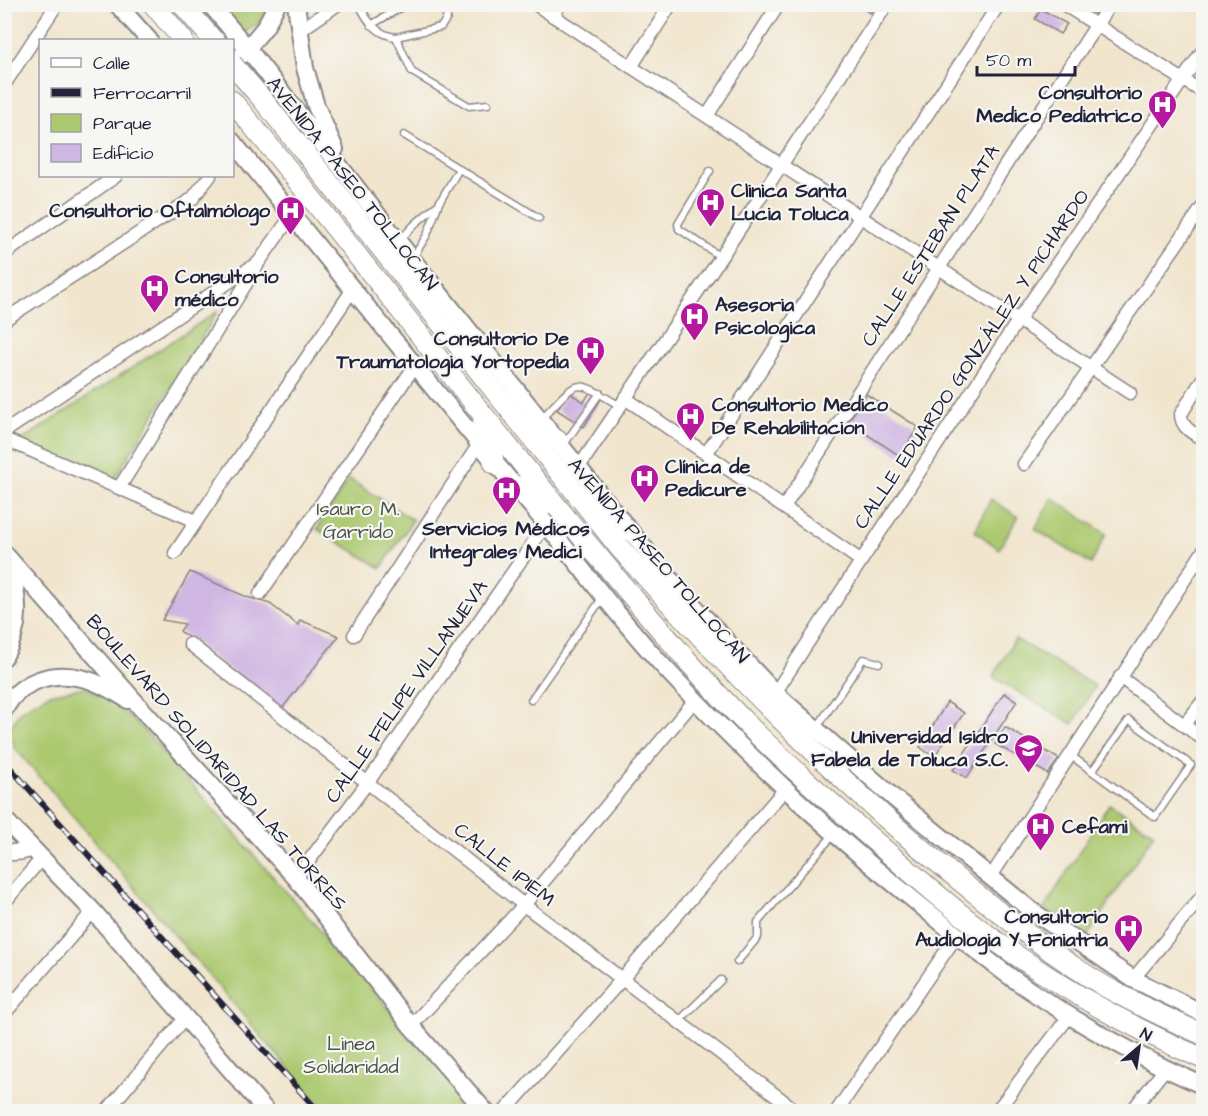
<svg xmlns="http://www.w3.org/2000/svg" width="1208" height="1116" viewBox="0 0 1208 1116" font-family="'Architects Daughter',sans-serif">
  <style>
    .green { fill: #acc970; stroke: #677656; stroke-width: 1.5 }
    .building { fill: #d0b6e2 }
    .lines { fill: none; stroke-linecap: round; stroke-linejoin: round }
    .service-casing { stroke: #8a8484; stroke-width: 9 }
    .minor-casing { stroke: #8a8484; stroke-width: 15 }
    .tertiary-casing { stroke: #8a8484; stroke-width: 18 }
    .secondary-casing { stroke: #8a8484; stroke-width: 20 }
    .trunk-casing { stroke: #8a8484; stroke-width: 22 }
    .service { stroke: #fff; stroke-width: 6 }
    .minor { stroke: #fff; stroke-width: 12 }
    .tertiary { stroke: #fff; stroke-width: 15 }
    .secondary { stroke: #fff; stroke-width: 16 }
    .trunk { stroke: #fff; stroke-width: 20 }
    .rail-casing { stroke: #22223b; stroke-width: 6 }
    .rail { stroke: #f6f6f2; stroke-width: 4; stroke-dasharray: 11; stroke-linecap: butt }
    .trunk-bridge-casing { stroke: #8a8484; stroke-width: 22; stroke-linecap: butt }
    .trunk-bridge { stroke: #fff; stroke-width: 20 }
    .labels { text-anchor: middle; stroke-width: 4.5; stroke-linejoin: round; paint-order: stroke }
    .poi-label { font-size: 20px; font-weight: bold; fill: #22223b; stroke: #f6f6f2; text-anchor: start }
    .street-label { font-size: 20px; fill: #22223b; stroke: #f6f6f2 }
    .park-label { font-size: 20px; fill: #4b544b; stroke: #f6f6f2 }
  </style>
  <rect width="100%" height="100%" fill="#f6f6f2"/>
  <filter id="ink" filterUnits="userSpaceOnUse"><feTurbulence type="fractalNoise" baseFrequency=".0167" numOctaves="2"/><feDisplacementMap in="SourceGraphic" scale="12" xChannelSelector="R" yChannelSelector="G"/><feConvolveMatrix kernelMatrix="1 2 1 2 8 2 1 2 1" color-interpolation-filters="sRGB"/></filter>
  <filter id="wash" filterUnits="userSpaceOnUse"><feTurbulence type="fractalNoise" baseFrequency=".008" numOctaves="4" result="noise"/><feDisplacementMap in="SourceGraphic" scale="24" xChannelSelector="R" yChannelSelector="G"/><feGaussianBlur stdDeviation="1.35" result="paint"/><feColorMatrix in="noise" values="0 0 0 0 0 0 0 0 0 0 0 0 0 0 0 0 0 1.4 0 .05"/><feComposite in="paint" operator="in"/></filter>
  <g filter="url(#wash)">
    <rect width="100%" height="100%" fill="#f1e5cd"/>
    <g class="green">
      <path d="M215,5h55c-7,15 -15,24 -31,29z"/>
      <polygon points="218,311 112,483 19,442"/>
      <polygon points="349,479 413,520 381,568 317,529"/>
      <polygon points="1052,498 1106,534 1091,564 1035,529"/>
      <polygon points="991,499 1018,517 999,549 975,531"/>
      <polygon points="1015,639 1095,686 1073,724 993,677"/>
      <polygon points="85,687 115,704 143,729 479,1111 325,1111 14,747 10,728 21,710 49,694"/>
      <polygon points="1109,804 1154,833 1087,937 1044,909"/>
    </g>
    <g id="blocks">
      <g class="building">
        <polygon points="853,4 875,4 871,13"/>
        <polygon points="1081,4 1102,4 1095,14"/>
        <polygon points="1041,9 1067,24 1060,34 1035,19"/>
        <polygon points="568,392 584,402 590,392 601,399 584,427 557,410"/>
        <polygon points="866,394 918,427 900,456 848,422"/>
        <polygon points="190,572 247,597 270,604 298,625 300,620 339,636 281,710 180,631 185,624 162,620"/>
        <polygon points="1004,693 1017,701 967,778 953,770"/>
        <polygon points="947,702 964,713 934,757 920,747"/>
        <polygon points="1005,727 1059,759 1048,774 995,744"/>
      </g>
    </g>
  </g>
  <g filter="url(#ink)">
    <use href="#blocks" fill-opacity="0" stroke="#8a8484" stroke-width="1.5"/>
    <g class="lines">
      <defs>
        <g id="service">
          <path d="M359,4c8,17 18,31 37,33l45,-10 6,-9 -2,-6 -12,-8"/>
          <polyline points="371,25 407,4"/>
          <polyline points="396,37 412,72 469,106 488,104"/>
          <polyline points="404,135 539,218"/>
          <polyline points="710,171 678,224 679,229 721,257"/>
          <polyline points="400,240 414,225 436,206"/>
          <polyline points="414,256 427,235 439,203 459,169"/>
          <path d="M542,418c38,-39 30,-41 78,-12"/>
          <polyline points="563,446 600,393"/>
          <polyline points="531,700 603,597"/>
          <polyline points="816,729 863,659 879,663"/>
          <polyline points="1070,755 1155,817 1191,765 1129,720 1092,771"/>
          <polyline points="737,962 758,937 758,922 834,834"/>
          <polyline points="679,1021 721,980"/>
        </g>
        <g id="minor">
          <polyline points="535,4 1130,393"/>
          <polyline points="1063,4 1204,93"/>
          <polyline points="553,16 560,4"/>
          <polyline points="299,31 338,4"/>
          <polyline points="631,67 671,4"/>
          <polyline points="4,85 57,4"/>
          <polyline points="707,116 779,4"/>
          <polyline points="4,254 116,176"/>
          <polyline points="4,320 192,199 210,176"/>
          <path d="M1204,377l-23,37c0,14 12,19 23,26"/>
          <polyline points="625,398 860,560"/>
          <polyline points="4,432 259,262 292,215"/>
          <polyline points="4,439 196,521"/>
          <polyline points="706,454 999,4"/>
          <polyline points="1024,464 1204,205"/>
          <polyline points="579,467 721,257 887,4"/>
          <polyline points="119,488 257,266"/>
          <polyline points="784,507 1110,4"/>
          <polyline points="175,553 353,289"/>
          <polyline points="260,594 414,367"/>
          <polyline points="354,635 479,444"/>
          <polyline points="190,644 524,905 798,1112"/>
          <polyline points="1120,677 1204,740"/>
          <polyline points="775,693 1019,319 1204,49"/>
          <polyline points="1184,725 1204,700"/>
          <polyline points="296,878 368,782 546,524"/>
          <polyline points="990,878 1204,550"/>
          <polyline points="4,903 42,858"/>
          <polyline points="1133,979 1204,894"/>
          <polyline points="4,1014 93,911"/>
          <polyline points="411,1026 524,905 695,700"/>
          <polyline points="106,1112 185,1018"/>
          <polyline points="504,1112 623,978 785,789"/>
          <polyline points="836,1112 957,935"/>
          <polyline points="996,1112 1070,1015"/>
          <polyline points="1131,1112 1165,1069"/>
        </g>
        <polyline id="tertiary" points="4,853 21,852 32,849"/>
        <g id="secondary">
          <polyline points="117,4 149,40"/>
          <polyline points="210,4 248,49 412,259 606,502 680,591 775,693 894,798 1032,911 1133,979 1204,1014"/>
          <polyline points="296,4 305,68 316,106 335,149"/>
          <polyline points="242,55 265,27 277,4"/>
          <path d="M232,141c100,123 199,246 301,367 44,53 84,109 131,159 78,84 162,163 251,234 32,26 64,53 97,77 60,42 125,79 192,108"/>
          <polyline points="4,553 139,706 296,878 411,1026 486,1112"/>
          <path d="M4,657c20,-35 13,-60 6,-97"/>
          <path d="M4,710c15,-29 48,-39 77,-32 16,3 34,14 47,22"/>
          <polyline points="4,819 93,911 267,1112"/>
        </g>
        <g id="trunk">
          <polyline points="153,4 183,40"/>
          <path d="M263,100l356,447c107,120 215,232 340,333 47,38 95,77 147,107 32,18 64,33 98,48"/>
          <path d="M232,101c123,147 237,301 360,448 54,64 107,128 166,186 41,40 85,79 128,116 42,36 84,73 130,104 59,41 122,76 188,104"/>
          <polyline points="483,422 494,463"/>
          <polyline points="523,422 557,440"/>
          <polyline points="512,484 550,504"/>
          <polyline points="606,502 617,539"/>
        </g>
      </defs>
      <use href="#service" class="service-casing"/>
      <use href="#minor" class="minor-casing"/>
      <use href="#tertiary" class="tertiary-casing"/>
      <use href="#secondary" class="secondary-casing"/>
      <use href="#trunk" class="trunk-casing"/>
      <use href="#service" class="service"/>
      <use href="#minor" class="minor"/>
      <use href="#tertiary" class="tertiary"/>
      <use href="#secondary" class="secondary"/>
      <use href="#trunk" class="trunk"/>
      <defs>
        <polyline id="rail" points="4,761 319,1112"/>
      </defs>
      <use href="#rail" class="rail-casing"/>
      <use href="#rail" class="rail"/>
      <defs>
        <g id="trunk-bridge">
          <polyline points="182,4 213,40"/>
          <polyline points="232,64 263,100"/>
        </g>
      </defs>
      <use href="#trunk-bridge" class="trunk-bridge-casing"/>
      <use href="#trunk-bridge" class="trunk-bridge"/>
    </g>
  </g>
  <defs>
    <symbol id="hospital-pin" viewBox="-11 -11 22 30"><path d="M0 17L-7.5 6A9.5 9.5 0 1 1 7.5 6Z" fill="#b5179e" stroke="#f6f6f2"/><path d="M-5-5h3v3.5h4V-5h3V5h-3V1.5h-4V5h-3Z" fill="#fff"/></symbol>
    <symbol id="university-pin" viewBox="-11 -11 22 30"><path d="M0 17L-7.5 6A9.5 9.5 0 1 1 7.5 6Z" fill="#b5179e" stroke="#f6f6f2"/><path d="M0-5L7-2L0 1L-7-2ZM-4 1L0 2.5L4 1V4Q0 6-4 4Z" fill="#fff"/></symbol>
  </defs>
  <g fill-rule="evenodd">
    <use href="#hospital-pin" x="1146" y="88" width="33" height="45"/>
    <use href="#hospital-pin" x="694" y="186" width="33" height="45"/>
    <use href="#hospital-pin" x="274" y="194" width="33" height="45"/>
    <use href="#hospital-pin" x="138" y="272" width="33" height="45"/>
    <use href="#hospital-pin" x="678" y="300" width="33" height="45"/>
    <use href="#hospital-pin" x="574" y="334" width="33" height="45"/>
    <use href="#hospital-pin" x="674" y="400" width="33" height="45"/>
    <use href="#hospital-pin" x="628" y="462" width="33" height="45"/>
    <use href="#hospital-pin" x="490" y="474" width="33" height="45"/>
    <use href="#university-pin" x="1012" y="732" width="33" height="45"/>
    <use href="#hospital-pin" x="1024" y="810" width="33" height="45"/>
    <use href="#hospital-pin" x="1112" y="912" width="33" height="45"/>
  </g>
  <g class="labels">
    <g class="poi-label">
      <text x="1142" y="99" text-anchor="end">Consultorio<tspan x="1142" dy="23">Medico Pediatrico</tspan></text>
      <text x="731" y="197">Clinica Santa<tspan x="731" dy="23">Lucia Toluca</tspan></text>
      <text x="270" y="217" text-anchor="end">Consultorio Oftalmólogo</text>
      <text x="175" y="283">Consultorio<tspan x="175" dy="23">médico</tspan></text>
      <text x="715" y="311">Asesoria<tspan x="715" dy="23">Psicologica</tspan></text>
      <text x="569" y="345" text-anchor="end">Consultorio De<tspan x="569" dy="23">Traumatologia Yortopedia</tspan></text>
      <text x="712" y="411">Consultorio Medico<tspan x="712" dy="23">De Rehabilitacion</tspan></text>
      <text x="665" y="473">Clínica de<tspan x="665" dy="23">Pedicure</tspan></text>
      <text x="506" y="535" text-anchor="middle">Servicios Médicos<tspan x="506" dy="23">Integrales Medici</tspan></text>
      <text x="1008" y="743" text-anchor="end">Universidad Isidro<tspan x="1008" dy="23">Fabela de Toluca S.C.</tspan></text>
      <text x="1062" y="833">Cefami</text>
      <text x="1108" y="923" text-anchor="end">Consultorio<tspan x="1108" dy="23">Audiologia Y Foniatria</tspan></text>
    </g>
    <g class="street-label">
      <text transform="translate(353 183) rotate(52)" y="7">AVENIDA PASEO TOLLOCAN</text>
      <text transform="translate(930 245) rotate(-57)" y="7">CALLE ESTEBAN PLATA</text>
      <text transform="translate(971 359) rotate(-56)" y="7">CALLE EDUARDO GONZÁLEZ Y PICHARDO</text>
      <text transform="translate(659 560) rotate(49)" y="7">AVENIDA PASEO TOLLOCAN</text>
      <text transform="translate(406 691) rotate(-55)" y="7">CALLE FELIPE VILLANUEVA</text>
      <text transform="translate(217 762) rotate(49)" y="7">BOULEVARD SOLIDARIDAD LAS TORRES</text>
      <text transform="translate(505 864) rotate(38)" y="7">CALLE IPIEM</text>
    </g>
    <g class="park-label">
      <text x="358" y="515">Isauro M.<tspan x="358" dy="23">Garrido</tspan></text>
      <text x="351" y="1050">Linea<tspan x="351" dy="23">Solidaridad</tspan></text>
    </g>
  </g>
  <rect width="1208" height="1116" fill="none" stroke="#f6f6f2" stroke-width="24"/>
  <rect x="39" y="39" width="195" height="138" fill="#f6f6f2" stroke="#a1a1a9" stroke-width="1.5"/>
  <rect x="51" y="58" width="30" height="9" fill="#ffffff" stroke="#a1a1a9" stroke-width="1.5"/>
  <text x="93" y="69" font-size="18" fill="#22223b">Calle</text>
  <rect x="51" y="88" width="30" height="9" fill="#22223b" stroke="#a1a1a9" stroke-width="1.5"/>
  <text x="93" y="99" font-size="18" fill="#22223b">Ferrocarril</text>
  <rect x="51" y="114" width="30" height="18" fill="#acc970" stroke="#a1a1a9" stroke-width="1.5"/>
  <text x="93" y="129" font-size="18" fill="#22223b">Parque</text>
  <rect x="51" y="144" width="30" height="18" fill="#d0b6e2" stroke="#a1a1a9" stroke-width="1.5"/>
  <text x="93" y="159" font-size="18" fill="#22223b">Edificio</text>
  <g transform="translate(1139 1047) rotate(29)" stroke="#f6f6f2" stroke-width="4.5" paint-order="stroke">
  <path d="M0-4.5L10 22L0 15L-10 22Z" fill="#22223b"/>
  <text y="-9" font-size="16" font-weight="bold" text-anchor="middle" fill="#22223b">N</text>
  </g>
  <path d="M977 66v9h98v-9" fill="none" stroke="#22223b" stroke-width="3"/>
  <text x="986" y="66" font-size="18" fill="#22223b" stroke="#f6f6f2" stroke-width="4.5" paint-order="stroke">50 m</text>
</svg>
